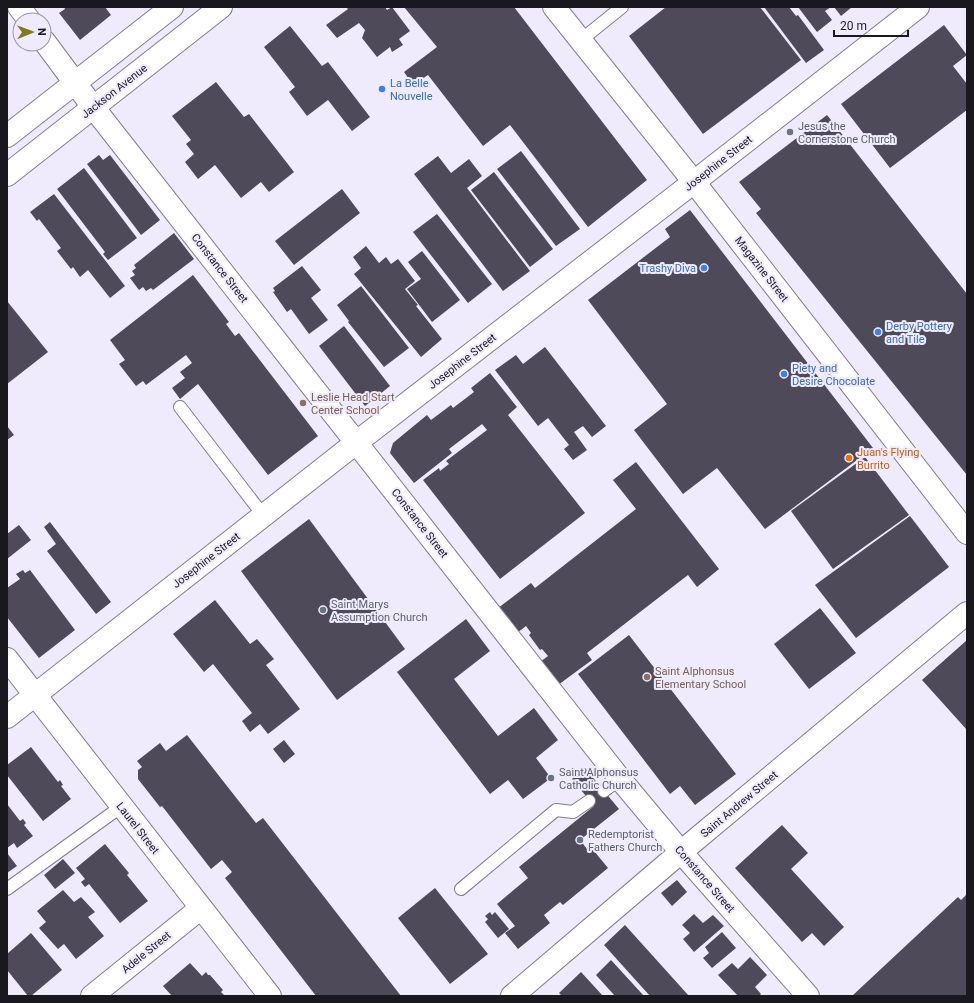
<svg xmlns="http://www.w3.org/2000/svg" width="974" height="1003" viewBox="0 0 974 1003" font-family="Roboto,sans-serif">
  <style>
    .building { fill: #4f4a59 }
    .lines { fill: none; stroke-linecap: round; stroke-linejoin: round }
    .service-casing { stroke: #837e8d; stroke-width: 14 }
    .minor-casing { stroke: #837e8d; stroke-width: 24 }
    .tertiary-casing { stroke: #837e8d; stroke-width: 24 }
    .service { stroke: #fff; stroke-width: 12 }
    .minor { stroke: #fff; stroke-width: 22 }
    .tertiary { stroke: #fff; stroke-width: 22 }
    .shop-dot { fill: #3f7fe0; stroke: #f0ebfc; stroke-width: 1.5 }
    .worship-dot { fill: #6b7280; stroke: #f0ebfc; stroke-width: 1.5 }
    .education-dot { fill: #8d6e63; stroke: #f0ebfc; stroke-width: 1.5 }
    .food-dot { fill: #e8710a; stroke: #f0ebfc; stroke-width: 1.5 }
    .labels { text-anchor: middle; stroke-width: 4; stroke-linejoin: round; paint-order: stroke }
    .shop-label { font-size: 11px; fill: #366cbe; stroke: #f0ebfc; text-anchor: start }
    .street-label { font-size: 11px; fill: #1a181f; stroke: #f0ebfc }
    .worship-label { font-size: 11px; fill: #5b616d; stroke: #f0ebfc; text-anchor: start }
    .education-label { font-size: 11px; fill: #785e54; stroke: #f0ebfc; text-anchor: start }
    .food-label { font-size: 11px; fill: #c56008; stroke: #f0ebfc; text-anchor: start }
  </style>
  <rect width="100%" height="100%" fill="#f0ebfc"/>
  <g class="building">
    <polygon points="64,7 105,7 111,15 80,40 59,13 65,9"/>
    <polygon points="346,7 385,7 387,10 392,7 410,31 399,39 403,45 392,52 390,47 377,57 362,38 365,30 359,23 337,38 326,25 348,9"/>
    <polygon points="404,7 514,7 647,180 588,227 510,125 483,146 428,75 413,85 404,72 437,47"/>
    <polygon points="666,7 760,7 801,60 703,134 629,36"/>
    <polygon points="764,7 789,7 796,16 798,15 824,50 806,63"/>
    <polygon points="798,7 831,7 825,11 832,20 817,32"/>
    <polygon points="834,7 852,7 841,16"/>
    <polygon points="944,25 967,55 953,66 967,84 967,110 890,168 841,104"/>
    <polygon points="290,26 322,66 328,62 370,117 352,131 328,100 307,116 289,92 295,87 264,47"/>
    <polygon points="216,82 244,117 249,114 294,172 269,192 261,182 241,198 215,165 198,179 185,162 194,154 186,144 191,140 172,116"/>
    <polygon points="827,115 967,294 967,475 756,213 761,209 739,182"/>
    <polygon points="521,151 580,229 556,246 497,169"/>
    <polygon points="99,155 103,160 110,155 160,220 141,235 87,164"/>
    <polygon points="438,156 451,173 469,159 482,176 467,188 530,271 503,291 414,174"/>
    <polygon points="84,168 137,238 108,260 103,254 105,252 57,189"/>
    <polygon points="494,172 553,249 530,267 471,190"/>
    <polygon points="342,189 360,213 294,265 275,241"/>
    <polygon points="54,194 125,286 110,298 88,270 80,277 73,267 71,269 57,251 61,248 39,219 37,221 30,212"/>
    <polygon points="690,210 873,448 765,529 717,468 683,494 634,430 667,404 588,300 670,237 665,229"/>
    <polygon points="437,214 492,284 468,303 413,232"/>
    <polygon points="174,233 194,259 153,290 151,288 146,291 143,287 139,290 130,278 135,275 132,271 136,268 134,265"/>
    <polygon points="366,246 379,263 386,257 391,264 398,259 415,281 405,289 418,305 416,306 442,339 421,357 354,274 361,268 353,257"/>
    <polygon points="422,251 460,300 432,322 407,289 421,279 408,262"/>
    <polygon points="302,266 321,290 311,298 328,320 309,334 291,309 287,312 273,292 275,291 273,288"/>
    <polygon points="193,275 229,322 226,324 235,336 239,333 318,436 268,475 198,384 180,399 172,388 185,378 180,372 192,363 186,355 146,385 143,381 136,386 119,364 125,360 110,340"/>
    <polygon points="361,286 409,348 384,367 348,322 349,321 337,305"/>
    <polygon points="7,301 48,352 7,384"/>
    <polygon points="344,326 390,386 365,406 319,346"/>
    <polygon points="545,347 606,426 592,437 583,426 574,432 587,450 573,460 564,449 569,445 548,418 538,426 495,370 516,355 523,364"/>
    <polygon points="490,373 517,407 508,415 585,513 500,579 423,480 439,468 440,471 449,464 446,461 487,430 482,424 449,449 452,453 414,483 390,453 393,443 427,415 431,420 451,405 453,408 474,392 471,388"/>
    <polygon points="7,426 14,435 7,440"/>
    <polygon points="865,457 909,515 833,569 791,511"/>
    <polygon points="636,462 719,569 697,587 688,575 587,653 592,660 558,685 540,662 548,656 542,649 540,650 529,635 531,633 526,626 517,633 498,608 531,583 535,588 636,509 613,480"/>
    <polygon points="910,516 949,567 856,638 815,585"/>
    <polygon points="309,519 405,649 337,700 241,571"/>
    <polygon points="50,522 111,602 96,614 47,551 56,544 44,527"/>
    <polygon points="19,525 31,540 7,559 7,534"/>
    <polygon points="23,570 25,573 30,570 75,630 39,658 7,617 7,588 20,579 16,574"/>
    <polygon points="215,600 250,644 257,639 274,659 266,665 300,709 268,734 260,724 250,732 242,721 252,713 213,664 204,672 173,634"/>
    <polygon points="820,608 856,653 809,689 774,644"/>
    <polygon points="466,619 490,651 454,679 498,736 534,708 558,740 536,758 551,778 523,799 508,780 490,794 397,672"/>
    <polygon points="629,635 736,774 695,805 680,786 670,794 578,674"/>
    <polygon points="967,640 967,730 922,680"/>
    <polygon points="187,735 256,823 263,818 401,996 316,996 225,878 232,872 222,860 211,869 162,806 160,807 138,779 138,770 142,767 137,761 160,743 166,751"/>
    <polygon points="284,740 295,754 284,763 273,749"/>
    <polygon points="31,747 58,782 60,780 63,785 61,786 71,799 43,821 7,775 7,765"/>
    <polygon points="585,768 619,809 580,840 587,849 590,846 608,868 563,905 560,902 544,915 550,923 518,949 505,933 515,926 497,904 528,878 519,867 594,806 572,779"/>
    <polygon points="7,804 20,821 23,819 26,823 24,825 33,836 17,848 14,843 7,848"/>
    <polygon points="782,825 808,853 791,869 844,927 824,946 812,933 802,942 735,868"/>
    <polygon points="105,844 129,873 127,875 148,901 120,923 89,884 85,887 81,882 85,879 76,868"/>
    <polygon points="7,853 17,866 7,873"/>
    <polygon points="63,859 75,873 55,889 44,875"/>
    <polygon points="677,880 687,892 672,906 661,893"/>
    <polygon points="435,888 488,954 450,984 398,918"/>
    <polygon points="63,890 74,902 81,897 95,912 88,917 104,936 76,959 64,944 58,949 39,928 46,922 37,911"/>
    <polygon points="967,894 967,996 852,996 958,897 961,900"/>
    <polygon points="490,912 492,915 495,912 509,929 498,938 485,922 488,919 485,916"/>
    <polygon points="694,914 703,923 713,915 724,926 694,952 683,939 690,933 682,925"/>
    <polygon points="625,925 689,996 650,996 604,945"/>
    <polygon points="722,932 736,948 712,968 703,958 709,953 705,947"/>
    <polygon points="31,933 62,970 31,996 28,996 7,970 7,954"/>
    <polygon points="750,957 767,975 755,987 761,994 759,996 738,996 718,975 732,963 738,969"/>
    <polygon points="611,960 644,996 615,996 596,975"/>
    <polygon points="190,963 202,976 206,972 208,975 210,975 223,990 221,992 225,996 172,996 163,986"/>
    <polygon points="581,972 603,996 562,996 559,993"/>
  </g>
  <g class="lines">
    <defs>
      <g id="service">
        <polyline points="581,40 622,7"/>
        <polyline points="180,407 263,515"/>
        <polyline points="604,791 620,779"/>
        <polyline points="7,889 122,806"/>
        <polyline points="461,889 556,810 573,812 589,801"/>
      </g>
      <g id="minor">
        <polyline points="19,7 29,20"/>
        <polyline points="44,41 93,107 620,779 681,852 808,996"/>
        <polyline points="7,659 270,996"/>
        <polyline points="7,717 357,442 694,182 918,7"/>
        <polyline points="92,996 201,908"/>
        <polyline points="512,996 681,852 967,613"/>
      </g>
      <g id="tertiary">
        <polyline points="554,7 694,182 967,533"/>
        <polyline points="7,136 172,7"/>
        <polyline points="7,175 221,7"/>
      </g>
    </defs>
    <use href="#service" class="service-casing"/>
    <use href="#minor" class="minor-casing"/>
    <use href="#tertiary" class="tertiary-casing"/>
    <use href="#service" class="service"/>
    <use href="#minor" class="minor"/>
    <use href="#tertiary" class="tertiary"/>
  </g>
  <g class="shop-dot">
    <circle cx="382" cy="89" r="4"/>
    <circle cx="704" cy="268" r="4"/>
    <circle cx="878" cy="332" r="4"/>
    <circle cx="784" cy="374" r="4"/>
  </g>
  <g class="worship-dot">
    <circle cx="790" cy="132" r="4"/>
    <circle cx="323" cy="610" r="4"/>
    <circle cx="551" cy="778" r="4"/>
    <circle cx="580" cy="840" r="4"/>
  </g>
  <g class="education-dot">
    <circle cx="303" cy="403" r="4"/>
    <circle cx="647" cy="677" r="4"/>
  </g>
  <circle class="food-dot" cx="849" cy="458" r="4"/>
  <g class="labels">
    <g class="shop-label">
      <text x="390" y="87">La Belle<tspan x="390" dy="13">Nouvelle</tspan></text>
      <text x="696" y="272" text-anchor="end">Trashy Diva</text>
      <text x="886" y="330">Derby Pottery<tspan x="886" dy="13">and Tile</tspan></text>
      <text x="792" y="372">Piety and<tspan x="792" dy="13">Desire Chocolate</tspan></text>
    </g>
    <g class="street-label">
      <text transform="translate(114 91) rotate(-38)" y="4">Jackson Avenue</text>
      <text transform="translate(718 163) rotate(-38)" y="4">Josephine Street</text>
      <text transform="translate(220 268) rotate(52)" y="4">Constance Street</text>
      <text transform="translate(762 269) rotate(52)" y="4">Magazine Street</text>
      <text transform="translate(462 361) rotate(-38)" y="4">Josephine Street</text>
      <text transform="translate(420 523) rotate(52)" y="4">Constance Street</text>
      <text transform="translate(206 560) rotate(-38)" y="4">Josephine Street</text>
      <text transform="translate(739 804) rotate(-40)" y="4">Saint Andrew Street</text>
      <text transform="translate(138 828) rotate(52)" y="4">Laurel Street</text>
      <text transform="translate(705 879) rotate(49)" y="4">Constance Street</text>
      <text transform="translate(146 952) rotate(-39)" y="4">Adele Street</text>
    </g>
    <g class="worship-label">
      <text x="798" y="130">Jesus the<tspan x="798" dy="13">Cornerstone Church</tspan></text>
      <text x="331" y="608">Saint Marys<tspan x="331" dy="13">Assumption Church</tspan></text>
      <text x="559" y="776">Saint Alphonsus<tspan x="559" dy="13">Catholic Church</tspan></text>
      <text x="588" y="838">Redemptorist<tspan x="588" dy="13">Fathers Church</tspan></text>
    </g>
    <g class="education-label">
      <text x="311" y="401">Leslie Head Start<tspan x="311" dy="13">Center School</tspan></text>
      <text x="655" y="675">Saint Alphonsus<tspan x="655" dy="13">Elementary School</tspan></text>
    </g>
    <g class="food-label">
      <text x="857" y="456">Juan's Flying<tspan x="857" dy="13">Burrito</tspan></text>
    </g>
  </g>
  <rect width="974" height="1003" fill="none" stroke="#1a181f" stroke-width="16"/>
  <g transform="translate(32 32) rotate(89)"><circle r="19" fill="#f0ebfc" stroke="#9a97a4"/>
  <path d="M0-3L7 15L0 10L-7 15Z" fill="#7d7a21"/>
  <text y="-6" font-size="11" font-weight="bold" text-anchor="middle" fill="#1a181f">N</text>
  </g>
  <path d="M834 30v6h74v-6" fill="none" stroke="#1a181f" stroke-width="2"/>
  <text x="840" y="30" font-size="12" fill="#1a181f" stroke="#f0ebfc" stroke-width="3" paint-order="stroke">20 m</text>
</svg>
